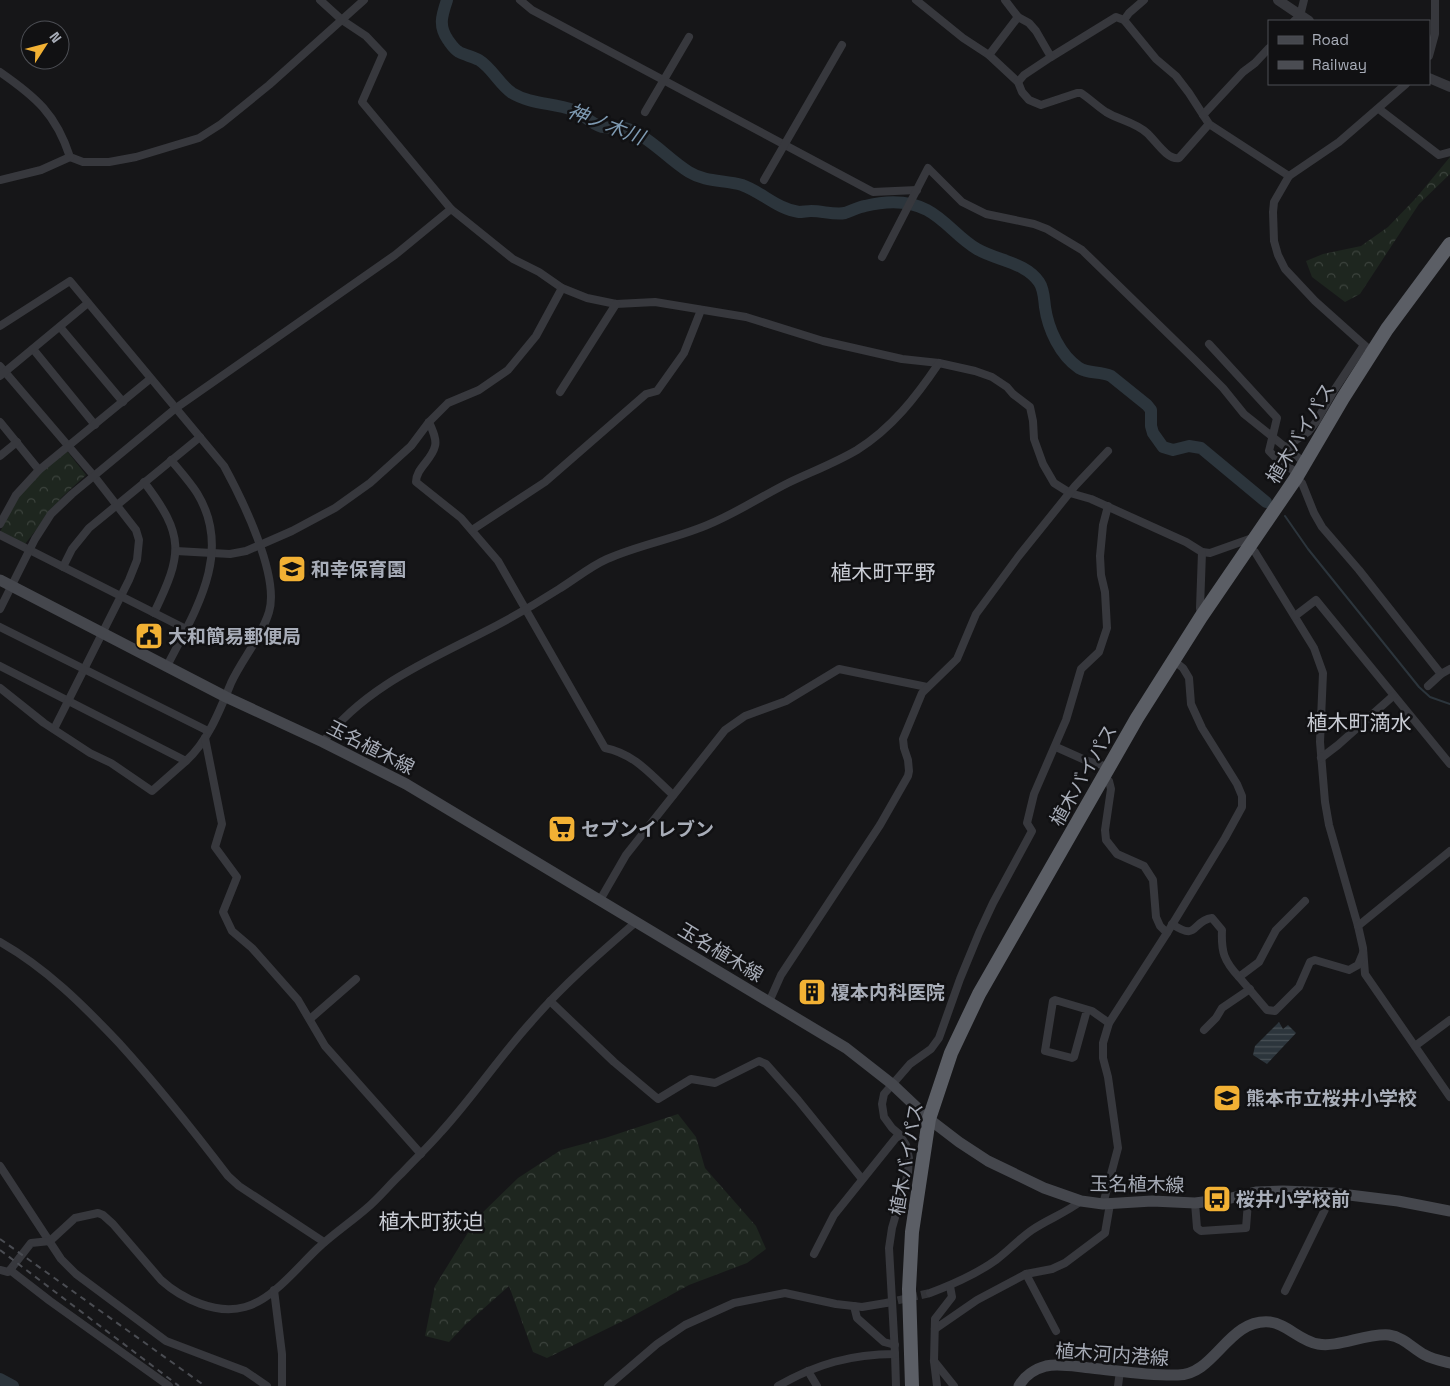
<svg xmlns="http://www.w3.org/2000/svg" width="1450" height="1386" viewBox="0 0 1450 1386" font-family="'Space Grotesk','Noto Sans JP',sans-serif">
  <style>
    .forest { fill: url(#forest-crowns) }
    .water { fill: url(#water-rules) }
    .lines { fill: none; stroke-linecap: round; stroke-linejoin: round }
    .stream { stroke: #2c353c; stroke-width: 2 }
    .river { stroke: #2c353c; stroke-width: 12 }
    .minor-tunnel { stroke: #333438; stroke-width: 8; stroke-dasharray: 8 4; stroke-linecap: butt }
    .minor { stroke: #37383d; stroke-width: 8 }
    .tertiary { stroke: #37383d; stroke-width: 10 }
    .secondary { stroke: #45474d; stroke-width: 11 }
    .trunk { stroke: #5b5e65; stroke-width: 14 }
    .rail { stroke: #4a4c52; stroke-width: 2; stroke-dasharray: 6 5; stroke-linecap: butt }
    .labels { text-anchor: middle; stroke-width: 5; stroke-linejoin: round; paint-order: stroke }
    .street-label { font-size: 19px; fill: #a8adb8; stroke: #111113 }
    .poi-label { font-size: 19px; font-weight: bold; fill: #a8adb8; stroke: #111113; text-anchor: start }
    .water-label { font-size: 20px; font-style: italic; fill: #7f9bb3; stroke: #111113 }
    .quarter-label { font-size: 21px; fill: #c9ccd4; stroke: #111113 }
  </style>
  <defs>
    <pattern id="forest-crowns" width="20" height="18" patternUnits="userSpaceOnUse" patternTransform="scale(1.25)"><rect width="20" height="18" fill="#1e261f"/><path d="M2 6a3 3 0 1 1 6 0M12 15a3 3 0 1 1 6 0" fill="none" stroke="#3c433d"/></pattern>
    <pattern id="water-rules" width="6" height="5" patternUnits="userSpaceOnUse" patternTransform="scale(1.25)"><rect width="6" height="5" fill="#2c353c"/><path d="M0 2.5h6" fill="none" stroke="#485056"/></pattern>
  </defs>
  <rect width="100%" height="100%" fill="#161618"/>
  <g class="forest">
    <polygon points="1450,157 1450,174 1419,204 1360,294 1345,302 1312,277 1306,261 1323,254 1361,246 1388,227 1416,198"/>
    <polygon points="67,451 86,475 62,497 25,544 0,532 19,494 36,475"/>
    <polygon points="678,1114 696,1137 705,1168 756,1226 766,1249 747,1263 689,1285 629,1318 547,1358 533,1352 509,1286 465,1325 449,1342 425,1336 435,1286 477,1218 518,1178 561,1150 605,1138"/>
  </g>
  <polygon class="water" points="1279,1022 1283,1029 1288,1025 1296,1033 1267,1064 1253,1055 1255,1046"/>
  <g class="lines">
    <polyline class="stream" points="1285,516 1308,549 1419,687 1430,697 1450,704"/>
    <g class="river">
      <path d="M447,0c-5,15 -9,26 1,40 3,4 6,9 11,12 6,3 14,5 20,8 13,8 20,24 33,33 18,11 41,10 61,17 11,4 16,13 29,17 9,2 20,-2 29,3 22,10 37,29 58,42 16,10 35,8 53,13 20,7 35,24 57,27 4,0 8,-1 12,-1 12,0 23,4 34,2 7,-2 13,-6 20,-7 20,-5 43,-6 62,4 19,10 31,28 50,39 21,12 48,13 62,33 5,7 5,17 6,25 3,22 15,48 34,61 10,6 21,3 32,8l36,29 4,5v16l2,7 10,14 10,3 16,-4 12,2 65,54"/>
      <polyline points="0,1379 13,1386"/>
    </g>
    <polyline class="minor-tunnel" points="886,1303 930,1293"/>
    <g class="minor">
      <polyline points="320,0 342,20 366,36 383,54 362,102 451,209 513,259 539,272 562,288 587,298 616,304 655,302 746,317 823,341 902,359 939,363 975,371 992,377 1007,387 1013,394 1030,407 1033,421 1034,439 1043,464 1054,483 1070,493 1091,499 1155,528 1186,542 1202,552 1210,553 1255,537"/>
      <polyline points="520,0 532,10 873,192 917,190"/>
      <polyline points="916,0 963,38 989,55 1018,17"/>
      <polyline points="1005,0 1018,17 1029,23 1036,31 1051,57 1116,17 1124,20 1156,59 1176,76 1189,93 1209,124 1289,176"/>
      <polyline points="1124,20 1129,13 1144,0"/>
      <polyline points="1294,21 1300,16 1304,0"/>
      <path d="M989,55l29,27 4,10 7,8 12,5 36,-12h4c9,6 16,13 25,19 13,8 29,10 41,21 9,8 20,27 32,25l30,-34"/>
      <polyline points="1429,56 1435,34 1435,0"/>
      <path d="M0,72c36,25 56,42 70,85l13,5h26l27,-5 63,-19 22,-14 48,-39 95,-85"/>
      <polyline points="1018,82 1024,75 1051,57"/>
      <polyline points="1379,109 1439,155 1450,152"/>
      <polyline points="645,112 689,37"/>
      <polyline points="1203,115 1243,72 1255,63 1269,48"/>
      <polyline points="0,180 41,170 70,157"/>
      <polyline points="764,180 842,45"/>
      <polyline points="882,257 928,168 962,202 986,214 1034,224 1047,229 1082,250 1194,359 1223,388 1244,414 1305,463"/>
      <path d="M0,326l70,-45 154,185c18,33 56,110 45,146 -8,26 -27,47 -38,71 -11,27 -23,58 -45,78l-186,-95"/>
      <polyline points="60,327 123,402"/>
      <polyline points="1209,344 1277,418 1269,451 1281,463 1293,470 1296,478 1302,483 1314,513 1322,527 1359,570 1441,674 1450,669"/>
      <polyline points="33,349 95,425"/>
      <polyline points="1372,352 1315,301 1285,269 1278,255 1274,241 1273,212 1274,202 1289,176 1339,142 1406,84"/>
      <polyline points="0,366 94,476 136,530 139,540 137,560 129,580 54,729"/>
      <polyline points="0,376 88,303"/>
      <polyline points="560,392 616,304"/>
      <polyline points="0,422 39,470"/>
      <path d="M429,422c3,7 8,17 6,24 -3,14 -19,22 -19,36l45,36 37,43 107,187c30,6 46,27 68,47"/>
      <polyline points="1286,447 1308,432 1316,422 1333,392 1364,345"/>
      <polyline points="0,456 17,442"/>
      <path d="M144,482c41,54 39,71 10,131"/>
      <polyline points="0,524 16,495 39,470 150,379"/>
      <polyline points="472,530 545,482 646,394 657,391 684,353 701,310"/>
      <polyline points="0,535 186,629"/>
      <polyline points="1248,548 1255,552 1314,648 1323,673 1320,742 1325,802 1329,825 1358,926 1363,948 1365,974 1450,1097"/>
      <polyline points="176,551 230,554 246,551 292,531 335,508 370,483 390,465 411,446 429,422 448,403 479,390 508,370 536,336 562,288"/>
      <polyline points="63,567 72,549 89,528 200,437"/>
      <polyline points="0,609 35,539 51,514 72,494 176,408 395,255 451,209"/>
      <polyline points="1201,615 1200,608 1202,552"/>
      <polyline points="1295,616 1316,600 1450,764"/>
      <polyline points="0,627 208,731"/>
      <path d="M167,666c27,-53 67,-113 30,-173 -7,-11 -17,-22 -26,-33"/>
      <polyline points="1428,686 1441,674"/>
      <polyline points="0,688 44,723 90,753 111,763 152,791 186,761"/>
      <polyline points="205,738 222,824 215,847 237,877 223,912 232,931 252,948 298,1000 325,1046 421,1154"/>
      <path d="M323,742c40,-53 100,-79 157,-108 28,-14 54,-29 79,-45 16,-10 32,-23 48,-30 29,-13 61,-19 90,-30 32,-11 61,-31 91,-46 23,-11 47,-20 69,-33 35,-22 59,-53 82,-87"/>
      <polyline points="1056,747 1085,760 1108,767"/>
      <polyline points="1321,758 1338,745 1393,696"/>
      <polyline points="1103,777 1109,781 1111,789 1105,830 1106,840 1117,854 1144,866 1153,880 1156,917 1160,926 1167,933"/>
      <polyline points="600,900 626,855 725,730 745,716 786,701 839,669 927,687"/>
      <path d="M1172,924c27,18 19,-3 40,-6l10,12c-1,22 2,31 17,47l20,-15 17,-32 29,-29"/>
      <polyline points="1358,926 1450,851"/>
      <path d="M0,942c46,26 83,63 119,101 39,43 74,87 109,133l11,10 85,56"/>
      <polyline points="1239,977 1267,1010 1275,1011 1299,987 1310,962 1315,960 1349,970 1358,965 1363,953"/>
      <polyline points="550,1001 614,1062 658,1099 691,1079 715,1083 759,1061 766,1064 798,1100 862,1179"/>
      <polyline points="769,1002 781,975 880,825 908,776 909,771 908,760 904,748 903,739 922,693 957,659 976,614 1018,557 1075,486 1108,451"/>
      <polyline points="1087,1010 1074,1057 1072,1058 1045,1051 1053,1001 1055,1000 1092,1011 1109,1023"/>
      <polyline points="310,1019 356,979"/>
      <polyline points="1204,1030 1216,1018 1222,1008 1250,989"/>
      <polyline points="1415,1046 1450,1020"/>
      <polyline points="0,1166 61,1259 76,1274 166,1341 245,1371 267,1386"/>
      <polyline points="1195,1203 1197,1228 1201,1231 1246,1228 1248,1202"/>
      <polyline points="1103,1204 1118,1148 1108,1077 1103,1058 1103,1043 1109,1023 1167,933 1225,838 1242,807 1242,796 1237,784 1202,728 1191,704 1189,678 1183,668 1173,660"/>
      <polyline points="814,1254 834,1215 899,1134"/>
      <path d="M0,1270l8,2 2,-2 21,-27 19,-2 25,-23 23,-5 5,2 10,9 48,56c21,19 55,35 84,27 27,-7 52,-39 72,-58 16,-15 34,-27 50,-41 13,-11 23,-24 35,-35 13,-14 27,-27 39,-41 32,-35 59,-76 91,-111 31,-36 68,-68 104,-99"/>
      <polyline points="10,1270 50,1301 169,1386"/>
      <polyline points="1026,1274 1052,1269 1065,1263 1105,1233 1110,1204"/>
      <polyline points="274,1290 282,1354 282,1386"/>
      <polyline points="1285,1291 1333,1193"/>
      <path d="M930,1293c24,-9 45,-18 66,-33 12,-9 23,-21 36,-30 16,-11 34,-17 49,-29"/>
      <polyline points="854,1306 857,1318 884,1342 895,1345"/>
      <polyline points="935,1329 977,1300 1026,1274 1056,1331"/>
      <polyline points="895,1354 896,1386"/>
      <polyline points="934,1361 954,1386"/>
      <polyline points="808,1371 817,1386"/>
      <polyline points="608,1386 657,1344 685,1325 734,1303 785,1293 836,1304 862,1307 886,1303"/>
      <path d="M778,1386c38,-22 74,-32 117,-32l-6,-106 3,-20 16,-55 1,-15 -3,-13 -7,-11 -7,-6 -8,-11 -2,-13 2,-10 26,-30 21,-15 8,-11 21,-59 19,-46 14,-30 39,-72 -5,-8 7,-29 32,-74 15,-51 18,-17 8,-24 -2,-36 -4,-17 -1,-19 3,-31 5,-19"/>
      <polyline points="937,1386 934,1361 935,1319 952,1297 950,1286"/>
      <polyline points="1118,1386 1120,1371"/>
    </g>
    <g class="tertiary">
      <polyline points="1278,0 1309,21"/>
      <polyline points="1429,78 1450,87"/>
    </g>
    <g class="secondary">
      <polyline points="0,580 226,697 323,742 406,784 846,1048 892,1084 929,1119 959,1142 988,1161 1044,1188 1081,1201 1103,1204 1152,1201 1195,1203 1227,1199 1256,1192 1283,1191 1333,1193 1398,1201 1450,1211"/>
      <path d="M1019,1386c5,-10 16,-17 27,-20 14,-3 31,1 45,2 29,3 58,8 87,7 37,0 50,-57 92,-53 17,2 30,19 48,22 20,4 48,-11 71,-9 15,2 24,14 36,20 7,4 17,6 25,8"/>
    </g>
    <polyline class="trunk" points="912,1386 909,1289 912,1232 929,1119 951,1053 979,994 1137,718 1201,617 1296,478 1343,398 1387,329 1450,244"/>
    <g class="rail">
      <polyline points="0,1239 205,1386"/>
      <polyline points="0,1250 179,1386"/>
    </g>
  </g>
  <defs>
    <symbol id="school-square" viewBox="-11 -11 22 22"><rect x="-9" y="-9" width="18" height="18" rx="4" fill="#f2b134" stroke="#111113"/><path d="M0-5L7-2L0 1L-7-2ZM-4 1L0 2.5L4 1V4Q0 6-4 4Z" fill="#111"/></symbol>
    <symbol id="civic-square" viewBox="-11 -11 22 22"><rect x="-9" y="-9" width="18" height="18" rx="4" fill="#f2b134" stroke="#111113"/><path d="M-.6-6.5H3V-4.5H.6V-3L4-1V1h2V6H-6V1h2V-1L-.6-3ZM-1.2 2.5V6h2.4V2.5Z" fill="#111"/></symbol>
    <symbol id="supermarket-square" viewBox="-11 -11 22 22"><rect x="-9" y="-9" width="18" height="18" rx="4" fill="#f2b134" stroke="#111113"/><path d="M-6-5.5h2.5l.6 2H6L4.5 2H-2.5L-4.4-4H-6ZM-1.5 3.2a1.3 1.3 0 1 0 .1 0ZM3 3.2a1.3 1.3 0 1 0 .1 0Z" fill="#111"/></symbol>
    <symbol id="building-square" viewBox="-11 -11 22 22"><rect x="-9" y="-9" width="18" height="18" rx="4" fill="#f2b134" stroke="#111113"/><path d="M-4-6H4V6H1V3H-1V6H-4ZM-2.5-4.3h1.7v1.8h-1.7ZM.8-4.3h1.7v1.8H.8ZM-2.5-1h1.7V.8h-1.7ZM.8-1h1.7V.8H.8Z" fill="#111"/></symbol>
    <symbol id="bus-square" viewBox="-11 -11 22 22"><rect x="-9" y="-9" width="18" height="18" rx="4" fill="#f2b134" stroke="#111113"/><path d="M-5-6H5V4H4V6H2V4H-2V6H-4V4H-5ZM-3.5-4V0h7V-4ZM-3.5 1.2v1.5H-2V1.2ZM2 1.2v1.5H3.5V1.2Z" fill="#111"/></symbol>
  </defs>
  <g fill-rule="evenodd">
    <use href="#school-square" x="276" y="553" width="32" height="32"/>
    <use href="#civic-square" x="133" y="620" width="32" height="32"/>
    <use href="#supermarket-square" x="546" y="813" width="32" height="32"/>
    <use href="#building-square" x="796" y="976" width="32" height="32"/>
    <use href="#school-square" x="1211" y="1082" width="32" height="32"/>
    <use href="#bus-square" x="1201" y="1183" width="32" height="32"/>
  </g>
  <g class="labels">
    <g class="street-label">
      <text transform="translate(1300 433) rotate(-59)" y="7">植木バイパス</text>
      <text transform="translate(371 747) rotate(27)" y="7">玉名植木線</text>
      <text transform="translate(1083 775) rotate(-60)" y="7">植木バイパス</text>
      <text transform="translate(721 952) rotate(31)" y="7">玉名植木線</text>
      <text transform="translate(906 1159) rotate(-80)" y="7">植木バイパス</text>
      <text transform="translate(1137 1184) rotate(1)" y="7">玉名植木線</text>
      <text transform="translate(1112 1354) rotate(4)" y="7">植木河内港線</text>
    </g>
    <g class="poi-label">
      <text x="311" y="576">和幸保育園</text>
      <text x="168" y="643">大和簡易郵便局</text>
      <text x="581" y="836">セブンイレブン</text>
      <text x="831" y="999">榎本内科医院</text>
      <text x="1246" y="1105">熊本市立桜井小学校</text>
      <text x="1236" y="1206">桜井小学校前</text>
    </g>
    <g class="water-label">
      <text transform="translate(606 124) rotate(21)" y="7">神ノ木川</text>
    </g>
    <g class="quarter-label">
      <text x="883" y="580">植木町平野</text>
      <text x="1359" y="730">植木町滴水</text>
      <text x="431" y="1229">植木町荻迫</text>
    </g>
  </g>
  <rect x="1268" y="20" width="162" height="65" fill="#111113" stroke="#4d4f55"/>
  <rect x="1278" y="36" width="25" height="8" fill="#45474d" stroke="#4d4f55"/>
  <text x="1312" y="45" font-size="15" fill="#a8adb8">Road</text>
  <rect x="1278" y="61" width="25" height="8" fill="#4a4c52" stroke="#4d4f55"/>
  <text x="1312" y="70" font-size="15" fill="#a8adb8">Railway</text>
  <g transform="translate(45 45) rotate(54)"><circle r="24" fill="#111113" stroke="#4d4f55"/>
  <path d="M0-4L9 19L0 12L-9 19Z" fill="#f2b134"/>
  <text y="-8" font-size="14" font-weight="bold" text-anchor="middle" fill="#a8adb8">N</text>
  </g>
</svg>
